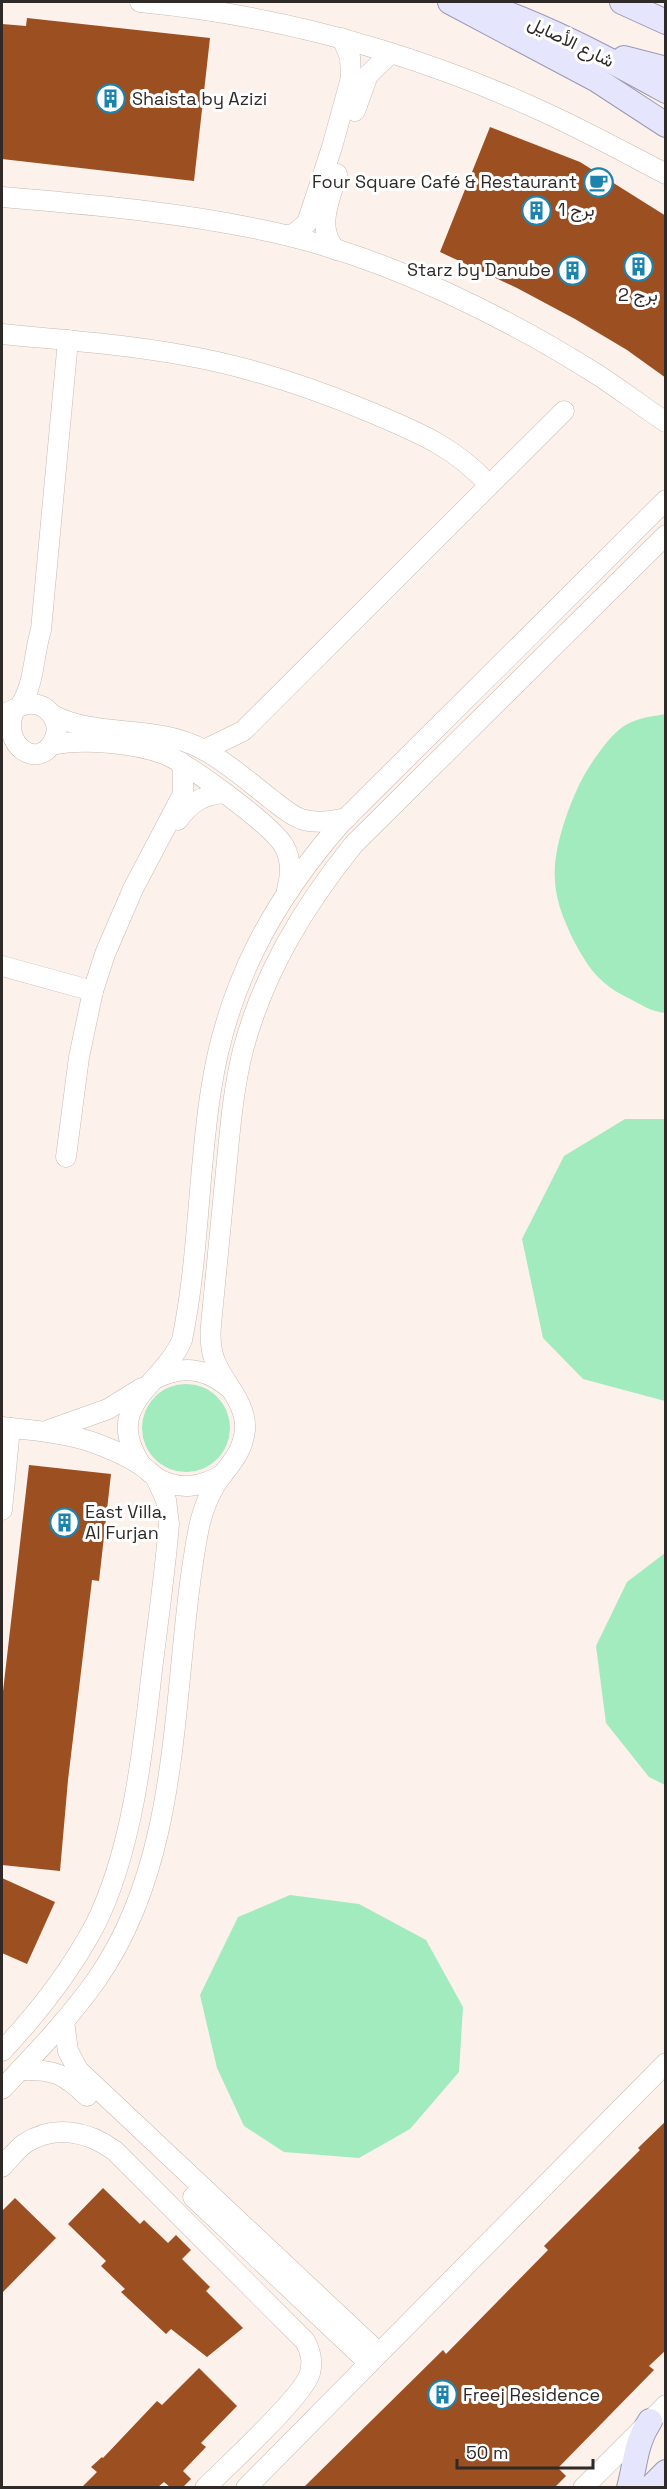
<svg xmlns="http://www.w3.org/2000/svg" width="667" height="2489" viewBox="0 0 667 2489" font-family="'Space Grotesk',Vazirmatn,sans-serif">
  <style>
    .green { fill: #a1ebbf }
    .building { fill: #9c4f21 }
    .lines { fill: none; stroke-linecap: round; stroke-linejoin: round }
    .minor-casing { stroke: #c7b9b2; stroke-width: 21 }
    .major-casing { stroke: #9a98b2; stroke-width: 26 }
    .minor { stroke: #fff; stroke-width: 20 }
    .major { stroke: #e5e5fe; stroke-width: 24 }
    .labels { text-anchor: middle; stroke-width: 6; stroke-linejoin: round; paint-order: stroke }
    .street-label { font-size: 18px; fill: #2f2927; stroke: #fff }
    .poi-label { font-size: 18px; fill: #2f2927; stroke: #fff; text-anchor: start }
  </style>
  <rect width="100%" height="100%" fill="#fdf1eb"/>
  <g class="green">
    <path d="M665,714h1l-1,299c-13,-1 -25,-9 -37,-15 -28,-14 -39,-29 -53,-55 -24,-47 -26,-74 -10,-123 8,-23 16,-42 30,-62 10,-14 22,-31 39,-37 10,-4 22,-5 31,-7z"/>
    <polygon points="625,1119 665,1119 665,1401 583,1379 543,1338 522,1239 564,1156"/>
    <circle cx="186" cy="1428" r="44"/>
    <polygon points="665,1553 665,1785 649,1777 606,1723 596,1646 627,1582"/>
    <polygon points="290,1895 359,1904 426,1940 463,2007 459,2072 410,2129 359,2158 284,2152 244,2126 217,2068 200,1995 238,1917"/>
  </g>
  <g class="building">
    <polygon points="27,18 210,38 194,181 2,159 2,24 26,26"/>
    <polygon points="490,127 580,162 666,216 666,378 627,350 575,319 517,288 440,252"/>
    <polygon points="29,1465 111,1474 99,1581 92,1580 68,1780 60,1871 2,1865 2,1700"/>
    <polygon points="2,1878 55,1902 27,1964 2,1953"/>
    <polygon points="666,2121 666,2350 649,2366 654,2370 558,2468 566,2476 555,2487 304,2487 443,2350 446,2354 548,2250 544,2246 640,2150 638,2148"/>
    <polygon points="103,2188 140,2224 144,2220 168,2243 176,2235 191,2250 182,2259 210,2287 206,2291 243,2328 207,2357 171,2329 166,2334 137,2307 121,2292 125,2289 101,2266 106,2261 68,2224"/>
    <polygon points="15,2198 56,2238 2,2293 2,2211"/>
    <polygon points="199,2368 237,2406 201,2443 206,2447 183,2471 191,2479 183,2487 170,2487 164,2482 158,2487 82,2487 97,2472 91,2467 102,2457 103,2458 157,2401 162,2405"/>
  </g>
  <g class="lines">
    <defs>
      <g id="minor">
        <path d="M140,2c136,13 271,50 395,106 45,20 87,43 131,66"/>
        <polyline points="355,111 368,75 391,53"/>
        <path d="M2,197c94,8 190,16 283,38 108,26 219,81 313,140 23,15 45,32 68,47"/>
        <polyline points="286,235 294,234 307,223 332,147 351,78 350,57 342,38"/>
        <path d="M336,250c-21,-22 -6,-50 1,-76"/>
        <path d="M2,334c60,6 121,10 181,21 64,11 127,32 187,57 47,20 84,34 119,73"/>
        <path d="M20,706c15,-23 13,-50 21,-76l27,-290"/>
        <path d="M2,715c8,-3 16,-9 25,-11 20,-3 36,18 27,36 -15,32 -54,5 -40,-29"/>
        <path d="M53,715c46,24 102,8 151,35 24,13 45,32 67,49 9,7 19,16 30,20 15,5 31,2 46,-1"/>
        <path d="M51,745c31,-7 84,-2 113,9 23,9 108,71 120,92 8,14 7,29 3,44"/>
        <polyline points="204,750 243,731 564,411"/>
        <path d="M178,820c12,-17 24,-25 46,-27"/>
        <polyline points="2,966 93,991"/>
        <polyline points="66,1157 79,1057 93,991 105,954 133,889 183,794 183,772 181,762"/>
        <path d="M157,1378c25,-13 48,-10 70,8"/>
        <path d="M2,1427c29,3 58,5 87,14 17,6 35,13 50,23 7,4 12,10 18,14 22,13 46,9 66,-4"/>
        <polyline points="49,1430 108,1409 142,1388"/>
        <path d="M141,1465c-40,-62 21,-78 41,-125 17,-82 16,-168 29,-250 16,-105 61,-188 130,-267l325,-323"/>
        <polyline points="2,1510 10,1428"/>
        <polyline points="64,2021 68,2051 78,2070 379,2353"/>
        <path d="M2,2051c36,-38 67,-78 92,-124 38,-74 49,-176 58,-257 6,-49 13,-97 17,-146l-3,-24 -10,-22"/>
        <path d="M20,2070c33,-1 43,3 67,26"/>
        <path d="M2,2089c33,-35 67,-70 95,-110 90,-129 73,-304 102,-452 4,-18 12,-38 24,-53 11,-14 20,-25 22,-44 2,-27 -21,-46 -30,-69 -5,-12 -5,-24 -4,-36 5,-51 10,-103 15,-154 4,-41 7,-81 17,-121 21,-78 61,-144 111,-206l312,-309"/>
        <path d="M2,2167c7,-7 14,-17 22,-23 30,-20 64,-13 91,7l190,190c6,11 8,20 5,32 -6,23 -83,93 -105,115"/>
        <polyline points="193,2197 369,2363"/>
        <polyline points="246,2488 666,2063"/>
        <polyline points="583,2488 666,2405"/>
      </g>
      <g id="major">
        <polyline points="450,2 597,80 666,125"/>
        <polyline points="622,2 666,22"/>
        <path d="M478,3c66,22 127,54 188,88"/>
        <polyline points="624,58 666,69"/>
        <path d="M629,2488c7,-26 6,-44 21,-67"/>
        <polyline points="650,2488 666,2472"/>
      </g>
    </defs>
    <use href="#minor" class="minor-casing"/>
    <use href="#major" class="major-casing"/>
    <use href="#minor" class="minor"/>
    <use href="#major" class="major"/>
  </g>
  <defs>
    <symbol id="building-ring" viewBox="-11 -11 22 22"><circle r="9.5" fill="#fff" stroke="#1c83ad" stroke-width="1.5"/><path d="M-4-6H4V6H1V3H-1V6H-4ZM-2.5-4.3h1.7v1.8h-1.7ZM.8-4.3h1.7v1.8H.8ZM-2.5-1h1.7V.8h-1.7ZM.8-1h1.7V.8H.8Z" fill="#1c83ad"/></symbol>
    <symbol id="cafe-ring" viewBox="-11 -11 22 22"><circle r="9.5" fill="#fff" stroke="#1c83ad" stroke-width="1.5"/><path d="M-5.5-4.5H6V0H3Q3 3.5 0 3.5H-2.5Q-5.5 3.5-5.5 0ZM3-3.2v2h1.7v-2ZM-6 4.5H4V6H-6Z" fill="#1c83ad"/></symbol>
  </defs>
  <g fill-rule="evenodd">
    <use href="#building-ring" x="94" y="82" width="33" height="33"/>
    <use href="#cafe-ring" x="582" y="166" width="33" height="33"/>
    <use href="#building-ring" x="520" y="194" width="33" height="33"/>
    <use href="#building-ring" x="622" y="250" width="33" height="33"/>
    <use href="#building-ring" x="556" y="254" width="33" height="33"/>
    <use href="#building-ring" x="48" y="1506" width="33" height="33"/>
    <use href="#building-ring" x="426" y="2378" width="33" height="33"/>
  </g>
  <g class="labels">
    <g class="street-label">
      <text transform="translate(571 42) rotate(26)" y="6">شارع الأصايل</text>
    </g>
    <g class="poi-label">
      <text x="132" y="105">Shaista by Azizi</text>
      <text x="577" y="188" text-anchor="end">Four Square Café &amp; Restaurant</text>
      <text x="558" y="216">برج 1</text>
      <text x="551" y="276" text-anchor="end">Starz by Danube</text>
      <text x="638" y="301" text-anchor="middle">برج 2</text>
      <text x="85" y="1518">East Villa,<tspan x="85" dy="21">Al Furjan</tspan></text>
      <text x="463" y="2401">Freej Residence</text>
    </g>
  </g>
  <rect width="667" height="2489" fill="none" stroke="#2f2927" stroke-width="6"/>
  <path d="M457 2459v9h136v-9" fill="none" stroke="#2f2927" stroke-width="3"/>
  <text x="466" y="2459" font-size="18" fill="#2f2927" stroke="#ffffff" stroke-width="4.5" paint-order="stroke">50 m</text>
</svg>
